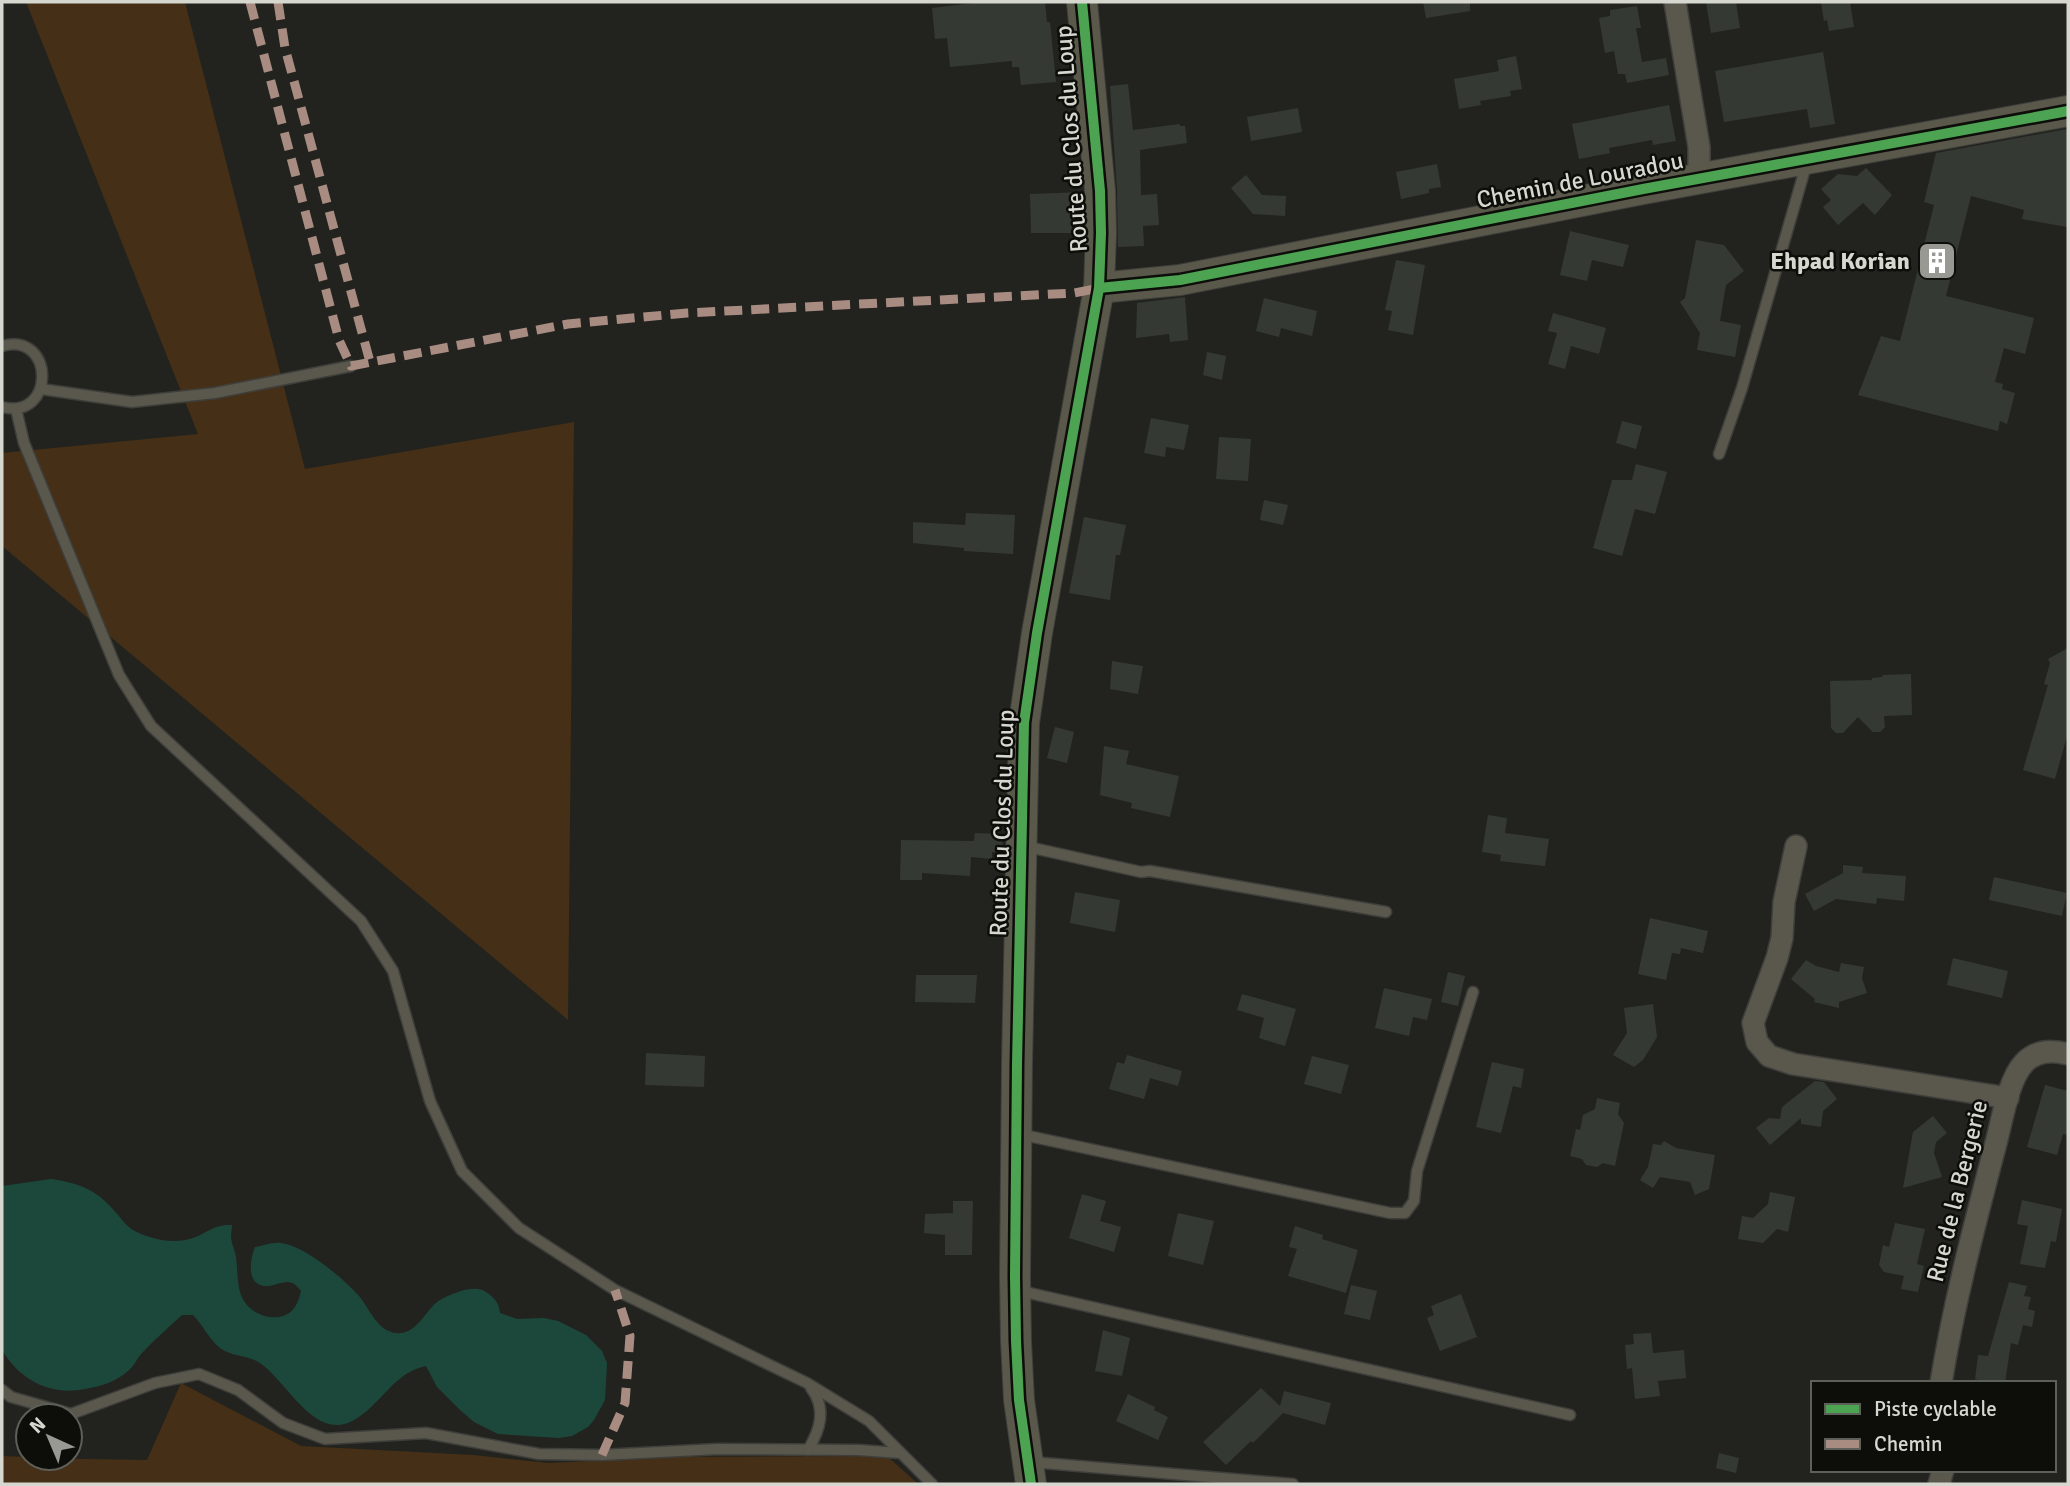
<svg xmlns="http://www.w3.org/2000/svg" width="2070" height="1486" viewBox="0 0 2070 1486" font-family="Signika,sans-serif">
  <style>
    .green { fill: #452f17 }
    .water { fill: #1c483c }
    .building { fill: #343a33 }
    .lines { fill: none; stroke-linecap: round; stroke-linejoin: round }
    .lane-casing { stroke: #3e3f3b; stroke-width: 13 }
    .street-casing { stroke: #3e3f3b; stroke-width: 24 }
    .secondary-casing { stroke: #3e3f3b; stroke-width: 32 }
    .lane { stroke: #5a574d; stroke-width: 10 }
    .street { stroke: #5a574d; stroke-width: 21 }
    .secondary { stroke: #5a584a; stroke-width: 30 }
    .quiet { stroke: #a88b81; stroke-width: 9; stroke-dasharray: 18 9; stroke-linecap: butt }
    .cycleway-casing { stroke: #0d0e0a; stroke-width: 15 }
    .cycleway { stroke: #4ca352; stroke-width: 10 }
    .labels { text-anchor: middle; stroke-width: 5; stroke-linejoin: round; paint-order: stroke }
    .street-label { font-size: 24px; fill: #d6d8d0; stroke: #0d0e0a }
    .poi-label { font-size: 24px; font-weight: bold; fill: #d6d8d0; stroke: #0d0e0a; text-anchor: end }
  </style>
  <rect width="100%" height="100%" fill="#22231e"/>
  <g class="green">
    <polygon points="26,2 185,2 305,469 574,422 568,1020 2,546 2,453 198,434"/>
    <polygon points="181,1383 301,1446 474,1455 548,1463 675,1457 887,1456 918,1484 2,1484 2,1456 28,1457 28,1458 147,1460"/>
  </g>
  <path class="water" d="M51,1179c22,3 42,9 58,26 16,16 16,25 41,32 15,5 33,6 48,-1 12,-6 20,-12 34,-11 0,4 -1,7 -1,11 0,7 4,14 5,21 2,14 0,31 8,44 9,16 39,24 51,6 3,-5 5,-11 6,-16 -4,-5 -7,-9 -14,-9 -7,0 -15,5 -23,4 -18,-2 -14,-27 -9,-39 8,-1 17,-5 26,-4 24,3 62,35 78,53 11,13 18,35 37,37 20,2 28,-20 41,-31 7,-5 15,-8 24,-11 8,-2 18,-4 25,1 9,6 13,11 14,21l17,6 27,-1 14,3 28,14 16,16 5,12 -2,37 -11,20 -6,7 -16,9 -13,2 -61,-4 -24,-12 -14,-12 -23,-23 -11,-21c-32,6 -45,39 -72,54 -39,23 -67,-39 -94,-57 -12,-8 -28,-6 -40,-15 -11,-9 -17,-23 -27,-33h-11c-13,12 -27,24 -40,38 -5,5 -7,12 -13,17 -13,12 -27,16 -44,19 -35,7 -65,-9 -83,-39v-164z"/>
  <g class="building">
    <polygon points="983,2 1045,2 1047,22 1050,22 1056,82 1021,85 1019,67 1012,67 1012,61 950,67 947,38 935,39 932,8"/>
    <polygon points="1423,2 1470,2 1470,11 1426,18"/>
    <polygon points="1706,2 1736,2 1740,28 1711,33"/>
    <polygon points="1821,2 1850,2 1854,27 1829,31 1827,20 1824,21"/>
    <polygon points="1637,6 1641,28 1636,28 1642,62 1666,58 1669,75 1627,83 1625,74 1618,74 1614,51 1605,53 1599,18 1610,16 1610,10"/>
    <polygon points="1823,52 1835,124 1810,128 1807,109 1724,122 1715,71"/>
    <polygon points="1516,56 1522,89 1510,91 1511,96 1480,101 1481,105 1459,109 1454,79 1499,71 1497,60"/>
    <polygon points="1128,84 1133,130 1180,124 1180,126 1185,126 1187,143 1140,150 1141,195 1157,194 1159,225 1143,226 1144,246 1118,247 1117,190 1110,86"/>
    <polygon points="1669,105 1676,141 1653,145 1652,140 1609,148 1610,153 1579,159 1572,124"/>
    <polygon points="1298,108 1302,132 1251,141 1247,117"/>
    <polygon points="2067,129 2068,219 2067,227 2022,219 2024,210 1971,196 1946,296 2034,318 2025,354 2004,348 1995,382 2003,384 2002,389 2015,393 2007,424 2000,421 1998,431 1858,395 1881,336 1900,341 1934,205 1924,202 1936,153"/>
    <polygon points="1437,164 1441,187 1429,189 1429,193 1401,199 1396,172"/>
    <polygon points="1866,168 1892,195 1875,215 1863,203 1838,225 1823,207 1831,200 1821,189 1838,174 1857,176"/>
    <polygon points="1246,175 1262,195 1286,196 1285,216 1253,214 1231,188"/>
    <polygon points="1083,192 1083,233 1031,233 1030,194"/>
    <polygon points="1570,231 1629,245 1623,267 1592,260 1587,281 1560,275"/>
    <polygon points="1696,240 1724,245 1744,271 1726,285 1720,321 1741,325 1735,357 1697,350 1700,333 1680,302 1685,298"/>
    <polygon points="1396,260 1425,265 1413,335 1388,330 1392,311 1385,310"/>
    <polygon points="1185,297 1188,340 1170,342 1169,334 1136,338 1137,303"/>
    <polygon points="1264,298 1317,311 1312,336 1281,328 1279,337 1256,331"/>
    <polygon points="1553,313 1606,328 1599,354 1571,346 1565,369 1548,364 1557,333 1548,331"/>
    <polygon points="1207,352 1226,356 1222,380 1203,375"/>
    <polygon points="1151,418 1189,425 1184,450 1166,447 1165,457 1144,453"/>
    <polygon points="1622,421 1642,426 1636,449 1616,443"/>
    <polygon points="1219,437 1251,439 1248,481 1216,479"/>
    <polygon points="1636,464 1667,472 1655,514 1635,509 1622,556 1593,548 1612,480 1632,480"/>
    <polygon points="1264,500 1288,505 1283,525 1260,520"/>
    <polygon points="966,513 1015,515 1013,554 964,551 964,548 913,543 913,522 965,525"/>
    <polygon points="1084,517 1126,525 1120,555 1116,555 1110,600 1069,593"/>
    <polygon points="2068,648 2068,733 2055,779 2023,770 2048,685 2044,684 2050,663 2048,659"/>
    <polygon points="1112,661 1143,666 1138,694 1110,689"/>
    <polygon points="1911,674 1912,715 1884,716 1885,727 1880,732 1873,732 1858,717 1843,733 1836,733 1831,728 1830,681 1872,680 1872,678 1882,677 1883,675"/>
    <polygon points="1055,727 1074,732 1067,763 1047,758"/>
    <polygon points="1104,746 1129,751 1126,764 1179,776 1170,817 1131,808 1132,803 1100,795"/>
    <polygon points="1488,815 1507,818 1505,833 1549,839 1545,866 1500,861 1501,855 1482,852"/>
    <polygon points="975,833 1003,834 1002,853 992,852 992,859 971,857 970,876 922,873 922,880 900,880 901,840 974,841"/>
    <polygon points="1843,865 1863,867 1862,873 1906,876 1904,901 1877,898 1876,904 1836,899 1814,911 1805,894 1843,873"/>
    <polygon points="1994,877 2067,893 2062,916 1989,900"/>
    <polygon points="1075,892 1120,900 1115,932 1070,923"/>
    <polygon points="1650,918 1708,931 1703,953 1681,948 1680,954 1672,953 1666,980 1638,974"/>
    <polygon points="1953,958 2008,971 2002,998 1947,985"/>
    <polygon points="1806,960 1816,966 1839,972 1841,963 1864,967 1862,978 1867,993 1839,1002 1839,1008 1814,1002 1815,999 1791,979"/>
    <polygon points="1448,972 1465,976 1458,1006 1441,1002"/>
    <polygon points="916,975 977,975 975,1003 915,1002"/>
    <polygon points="1384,988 1432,999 1427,1020 1413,1017 1409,1036 1375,1028"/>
    <polygon points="1242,994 1296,1009 1285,1046 1259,1038 1264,1018 1237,1010"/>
    <polygon points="1653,1004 1657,1037 1643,1060 1634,1067 1613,1055 1627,1033 1624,1008"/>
    <polygon points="646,1053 705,1056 704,1087 645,1085"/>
    <polygon points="1127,1055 1182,1071 1178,1086 1150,1078 1144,1099 1109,1089 1117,1062 1124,1064"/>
    <polygon points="1312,1056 1349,1065 1341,1094 1304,1084"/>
    <polygon points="1492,1062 1524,1069 1521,1088 1513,1086 1501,1133 1476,1127"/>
    <polygon points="1815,1081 1824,1082 1837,1099 1823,1111 1821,1127 1801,1124 1801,1118 1770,1145 1756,1128 1769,1118 1780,1119 1782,1107"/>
    <polygon points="2045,1085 2068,1091 2068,1135 2063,1134 2057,1155 2027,1147"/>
    <polygon points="1597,1098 1620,1103 1618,1114 1624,1123 1615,1166 1603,1163 1597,1167 1586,1165 1582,1159 1570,1156 1576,1129 1580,1130 1583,1115 1595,1109"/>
    <polygon points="1933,1116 1947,1133 1936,1142 1934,1153 1942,1177 1903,1188 1913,1132"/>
    <polygon points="1664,1141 1676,1148 1715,1155 1709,1189 1695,1195 1690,1182 1660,1177 1653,1188 1640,1180 1648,1167 1653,1144 1661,1145"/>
    <polygon points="1770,1192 1795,1197 1788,1232 1777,1229 1763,1243 1738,1239 1742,1216 1753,1218 1768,1204"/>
    <polygon points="1082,1194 1106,1201 1100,1221 1121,1227 1114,1252 1069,1238"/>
    <polygon points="2022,1200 2062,1209 2056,1242 2051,1241 2045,1268 2020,1264 2028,1226 2017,1224"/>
    <polygon points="953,1201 973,1201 972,1255 945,1255 945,1235 924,1233 925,1214 953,1213"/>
    <polygon points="1178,1213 1214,1221 1203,1265 1168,1256"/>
    <polygon points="1895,1223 1925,1229 1917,1264 1924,1266 1918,1292 1901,1289 1904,1276 1884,1272 1879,1265 1883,1245 1889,1247"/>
    <polygon points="1295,1226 1323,1235 1322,1239 1358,1250 1346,1293 1288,1276 1297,1249 1289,1247"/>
    <polygon points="2009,1282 2027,1286 2024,1296 2031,1297 2028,1309 2035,1311 2032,1327 2023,1325 2018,1345 2011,1343 2005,1383 1978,1383 1978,1380 1975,1379 1978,1355 1988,1356"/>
    <polygon points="1351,1285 1377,1291 1370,1320 1344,1314"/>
    <polygon points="1461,1294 1477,1337 1440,1351 1427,1318 1434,1315 1431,1306"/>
    <polygon points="1103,1330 1130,1338 1122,1376 1095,1371"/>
    <polygon points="1651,1333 1653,1353 1684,1350 1686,1378 1658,1381 1660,1396 1635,1399 1632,1368 1627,1369 1625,1345 1634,1344 1633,1334"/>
    <polygon points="1261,1388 1280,1406 1284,1391 1331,1403 1325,1425 1283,1413 1253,1443 1251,1441 1226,1465 1203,1442"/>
    <polygon points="1128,1394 1155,1407 1154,1410 1168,1417 1158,1440 1116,1421"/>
    <polygon points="1719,1453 1739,1458 1736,1473 1716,1468"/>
  </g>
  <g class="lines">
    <defs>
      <g id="lane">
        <path d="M2,346c53,-15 54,75 0,61"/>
        <polyline points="41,389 132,402 215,393 351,366"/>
        <polyline points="16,409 24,443 119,675 151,726 361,921 393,971 430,1101 462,1171 519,1228 615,1290 807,1383 869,1421 932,1484"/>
        <polyline points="1719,454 1742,388 1807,162"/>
        <polyline points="1024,846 1141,872 1150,871 1386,912"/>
        <polyline points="1019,1134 1390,1213 1405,1213 1414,1201 1417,1171 1473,992"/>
        <polyline points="1016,1290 1570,1415"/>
        <polyline points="2,1390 11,1397 71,1414 155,1383 199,1374 238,1390 283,1423 325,1439 426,1433 539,1454 602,1455 718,1449 858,1450 900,1453"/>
        <path d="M808,1450c12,-20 19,-41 3,-62"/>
        <polyline points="1031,1462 1293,1484"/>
      </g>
      <g id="street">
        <polyline points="1675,2 1699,147 1699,179"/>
        <polyline points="1796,846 1784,902 1782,938 1777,958 1753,1023 1757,1042 1769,1056 1793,1064 2008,1098"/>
        <path d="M1941,1383c13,-81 34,-160 55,-240 6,-22 12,-63 28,-80 12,-13 29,-13 44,-9"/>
        <polyline points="1939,1484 1943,1470"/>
      </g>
      <g id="secondary">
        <polyline points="1099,288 1180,280 1643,189 2068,111"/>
        <polyline points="1031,1484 1019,1400 1016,1341 1015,1276 1017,1064 1024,723 1037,633 1099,288 1101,233 1100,191 1082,2"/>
      </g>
    </defs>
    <use href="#lane" class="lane-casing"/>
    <use href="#street" class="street-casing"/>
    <use href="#secondary" class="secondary-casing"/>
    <use href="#lane" class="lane"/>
    <use href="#street" class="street"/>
    <use href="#secondary" class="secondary"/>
    <g class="quiet">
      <polyline points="250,2 339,340 351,366 568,324 687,313 1074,293 1099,288"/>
      <polyline points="278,2 285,48 370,362"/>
      <polyline points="602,1455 625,1403 630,1336 615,1290"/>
    </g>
    <defs>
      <g id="cycleway">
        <polyline points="1099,288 1180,280 1643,189 2068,111"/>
        <polyline points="1031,1484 1019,1400 1016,1341 1015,1276 1017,1064 1024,723 1037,633 1099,288 1101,233 1100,191 1082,2"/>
      </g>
    </defs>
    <use href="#cycleway" class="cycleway-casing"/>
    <use href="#cycleway" class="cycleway"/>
  </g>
  <defs>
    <symbol id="building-square" viewBox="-11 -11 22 22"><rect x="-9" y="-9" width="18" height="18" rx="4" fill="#979992" stroke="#0d0e0a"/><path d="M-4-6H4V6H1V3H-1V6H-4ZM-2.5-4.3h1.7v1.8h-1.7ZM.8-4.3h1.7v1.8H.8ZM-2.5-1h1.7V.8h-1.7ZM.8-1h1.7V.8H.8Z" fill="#fff"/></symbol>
  </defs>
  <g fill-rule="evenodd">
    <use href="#building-square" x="1915" y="239" width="44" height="44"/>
  </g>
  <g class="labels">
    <g class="street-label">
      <text transform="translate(1071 139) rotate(-94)" y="8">Route du Clos du Loup</text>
      <text transform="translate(1580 180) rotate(-11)" y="8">Chemin de Louradou</text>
      <text transform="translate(1002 823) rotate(-88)" y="8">Route du Clos du Loup</text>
      <text transform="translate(1957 1191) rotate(-76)" y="8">Rue de la Bergerie</text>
    </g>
    <g class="poi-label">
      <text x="1910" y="269">Ehpad Korian</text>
    </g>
  </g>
  <rect width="2070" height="1486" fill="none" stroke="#d6d8d0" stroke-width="7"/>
  <rect x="1811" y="1381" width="245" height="91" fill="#0d0e0a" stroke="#5d5f59" stroke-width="2"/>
  <rect x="1825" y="1404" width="35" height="10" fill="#4ca352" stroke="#5d5f59" stroke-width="2"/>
  <text x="1874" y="1416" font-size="21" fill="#d6d8d0">Piste cyclable</text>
  <rect x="1825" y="1439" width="35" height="10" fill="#a88b81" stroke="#5d5f59" stroke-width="2"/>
  <text x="1874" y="1451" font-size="21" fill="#d6d8d0">Chemin</text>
  <g transform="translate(49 1437) rotate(316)"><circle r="33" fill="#0d0e0a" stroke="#5d5f59" stroke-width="2"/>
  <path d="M0-5L12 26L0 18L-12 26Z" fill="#979992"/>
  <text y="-10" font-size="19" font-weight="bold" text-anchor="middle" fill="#d6d8d0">N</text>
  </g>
</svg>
